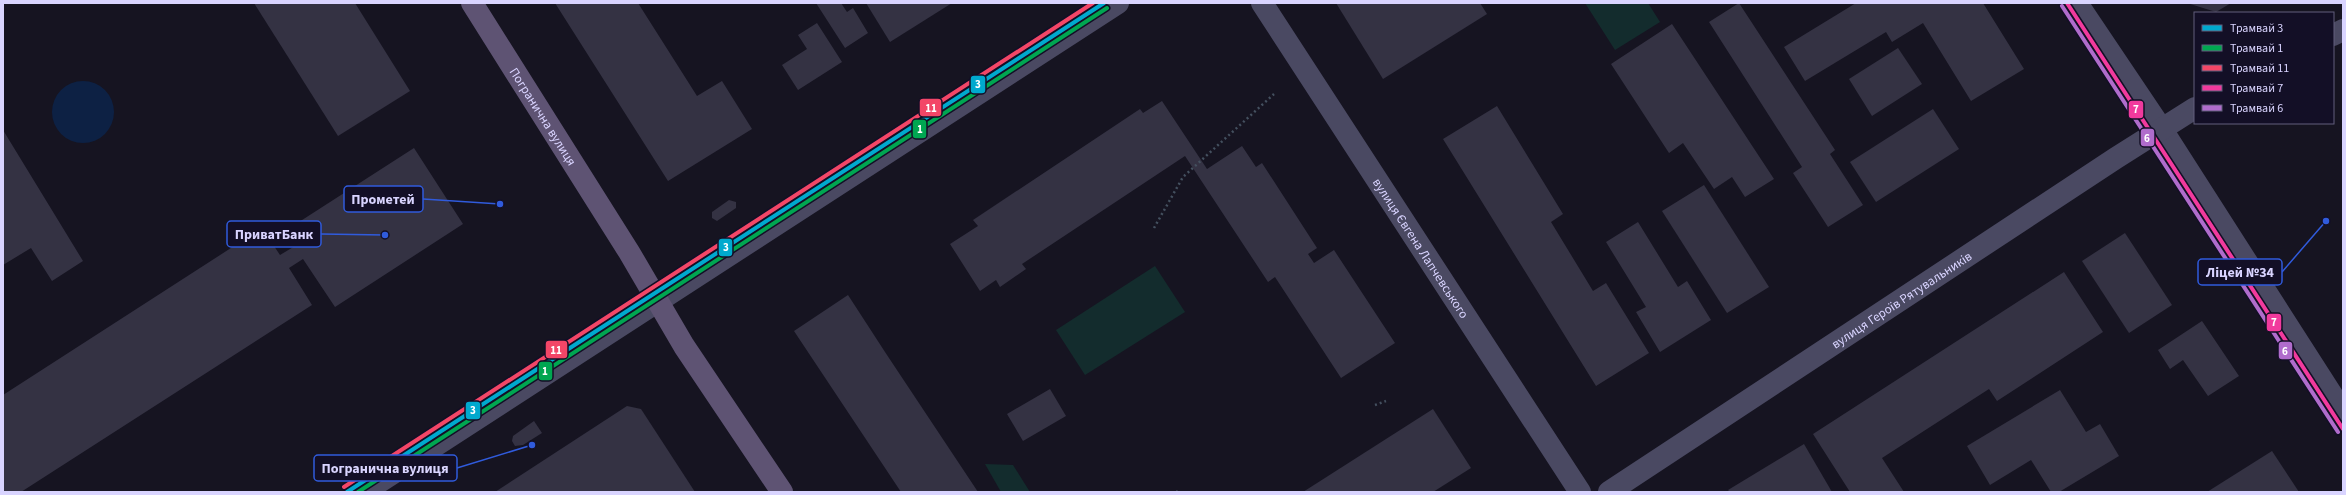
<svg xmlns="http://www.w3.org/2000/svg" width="2346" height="495" viewBox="0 0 2346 495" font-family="'Source Sans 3',sans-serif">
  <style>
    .green { fill: #132c2d }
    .water { fill: #0d2144 }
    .building { fill: #343243 }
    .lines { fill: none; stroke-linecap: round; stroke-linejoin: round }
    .path { stroke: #44505f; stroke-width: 2.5; stroke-dasharray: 2 3; stroke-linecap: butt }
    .minor { stroke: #4a4962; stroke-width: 22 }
    .major { stroke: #5e5373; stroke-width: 22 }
    .tram { stroke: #43596b; stroke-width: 1 }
    .tram-1-casing { stroke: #130f26; stroke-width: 7 }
    .tram-2-casing { stroke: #130f26; stroke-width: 7 }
    .tram-3-casing { stroke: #130f26; stroke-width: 7 }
    .tram-4-casing { stroke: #130f26; stroke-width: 7 }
    .tram-5-casing { stroke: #130f26; stroke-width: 7 }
    .tram-1 { stroke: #00a9ce; stroke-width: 4 }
    .tram-2 { stroke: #00a651; stroke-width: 4 }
    .tram-3 { stroke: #f34667; stroke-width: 4 }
    .tram-4 { stroke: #f13a9d; stroke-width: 4 }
    .tram-5 { stroke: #b06ccc; stroke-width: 4 }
    .labels { text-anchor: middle; stroke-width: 3; stroke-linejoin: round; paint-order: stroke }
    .street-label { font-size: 13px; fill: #d9d4ff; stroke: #130f26 }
    .leader { fill: none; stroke: #305bdc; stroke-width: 1.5 }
    .callout-dot { fill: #305bdc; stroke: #130f26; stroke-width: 1.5 }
    .callout { fill: #130f26; stroke: #305bdc; stroke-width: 1.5 }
    .callout-label { font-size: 14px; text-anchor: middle; font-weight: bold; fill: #d9d4ff }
    .line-badge { stroke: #130f26; stroke-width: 1.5 }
    .badge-label { font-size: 11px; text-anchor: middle; font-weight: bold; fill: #fff }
  </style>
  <rect width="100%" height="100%" fill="#161421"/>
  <g class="green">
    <polygon points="1585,3 1648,3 1660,22 1615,50"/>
    <polygon points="1155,266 1185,312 1085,375 1056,330"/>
    <polygon points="985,464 1013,465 1030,492 1001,492"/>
  </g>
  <circle class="water" cx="83" cy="112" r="31"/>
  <g class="building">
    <polygon points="254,3 355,3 410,91 338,136"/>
    <polygon points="555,3 638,3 697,96 722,81 752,129 668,181"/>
    <polygon points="816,3 841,3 847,12 853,8 868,33 845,48"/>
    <polygon points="866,3 952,3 890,42"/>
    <polygon points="1336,3 1480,3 1487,14 1383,79"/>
    <polygon points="1739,3 1835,150 1830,154 1863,205 1828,227 1793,173 1802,167 1709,22"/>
    <polygon points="1856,3 1983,3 2024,69 1971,101 1923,23 1892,42 1886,32 1805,81 1784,47"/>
    <polygon points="2187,3 2231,3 2216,12"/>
    <polygon points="817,23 842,62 798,90 782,65 807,49 798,35"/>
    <polygon points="1672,24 1774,179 1745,197 1732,177 1714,189 1683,143 1669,153 1611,64"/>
    <polygon points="1898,48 1922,84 1872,116 1849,79"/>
    <polygon points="1162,101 1207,169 1242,146 1256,167 1262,163 1317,248 1308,254 1314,263 1334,250 1395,343 1341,378 1275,277 1268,282 1185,156 1022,264 1026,269 1000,287 996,280 980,291 950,244 978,226 973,220 1140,109 1143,113"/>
    <polygon points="1497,106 1563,214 1551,222 1593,291 1606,283 1649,353 1596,386 1443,139"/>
    <polygon points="1933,109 1959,149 1876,202 1850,162"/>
    <polygon points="3,130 83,261 52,281 31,248 3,265"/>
    <polygon points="414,148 463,224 335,307 303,259 289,268 312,305 21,492 3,492 3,395 262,228 280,255 295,246 285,231"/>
    <polygon points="1704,185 1769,287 1727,313 1662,211"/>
    <polygon points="729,200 736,202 736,208 717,221 712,218 712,212"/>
    <polygon points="1638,222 1678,287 1687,281 1711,320 1660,352 1636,312 1646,307 1606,242"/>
    <polygon points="2125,233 2172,305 2129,333 2082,261"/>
    <polygon points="2064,272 2103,332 1997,401 1989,389 1882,458 1904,492 1850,492 1813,434"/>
    <polygon points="848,295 885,352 978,492 901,492 794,331"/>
    <polygon points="2202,321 2239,376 2208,396 2183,360 2170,369 2158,350"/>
    <polygon points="1050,389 1066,416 1023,441 1007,414"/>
    <polygon points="2060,390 2086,432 2100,424 2119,456 2059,492 2051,492 2031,460 1990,485 1967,446"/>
    <polygon points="627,406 641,409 695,492 495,492"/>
    <polygon points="1433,409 1471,468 1433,492 1303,492"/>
    <polygon points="534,421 542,433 523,445 515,446 512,441 513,436"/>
    <polygon points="1804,444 1832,492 1730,492 1728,490"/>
    <polygon points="2272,451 2299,492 2207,492"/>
  </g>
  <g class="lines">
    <g class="path">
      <polyline points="1154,228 1183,177 1274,94"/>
      <polyline points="1375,405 1386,401"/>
      <polyline points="1176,491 1177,492"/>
    </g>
    <g class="minor">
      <path id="s1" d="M1262,3l318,489"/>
      <polyline points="2077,3 2161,128 2343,412"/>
      <polyline points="2333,35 2343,30"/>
      <polyline points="364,492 1118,3"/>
      <path id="s2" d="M1609,492l507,-334 79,-50"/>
    </g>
    <path class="major" id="s3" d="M472,3l157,249 55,94 98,146"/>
    <polyline class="tram" points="1080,18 1097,3"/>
    <defs>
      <polyline id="tram-1" points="347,492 1104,3"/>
      <polyline id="tram-2" points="358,492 1107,8"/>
      <polyline id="tram-3" points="344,487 1093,3"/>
      <polyline id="tram-4" points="2067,3 2343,429"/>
      <polyline id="tram-5" points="2062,6 2338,432"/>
    </defs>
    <use href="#tram-1" class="tram-1-casing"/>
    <use href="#tram-2" class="tram-2-casing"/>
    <use href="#tram-3" class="tram-3-casing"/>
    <use href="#tram-4" class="tram-4-casing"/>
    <use href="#tram-5" class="tram-5-casing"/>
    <use href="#tram-1" class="tram-1"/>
    <use href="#tram-2" class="tram-2"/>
    <use href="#tram-3" class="tram-3"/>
    <use href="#tram-4" class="tram-4"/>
    <use href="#tram-5" class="tram-5"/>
  </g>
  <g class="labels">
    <g class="street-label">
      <text dy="5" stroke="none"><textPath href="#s3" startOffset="134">Погранична вулиця</textPath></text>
      <text dy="5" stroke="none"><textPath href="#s1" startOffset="292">вулиця Євгена Лапчевського</textPath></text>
      <text dy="5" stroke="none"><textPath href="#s2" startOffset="350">вулиця Героїв Рятувальників</textPath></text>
    </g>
  </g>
  <path class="leader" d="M500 204L423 199M385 235L321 234M2326 221L2282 272M532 445L457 468"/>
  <g class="callout-dot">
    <circle cx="500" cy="204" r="4"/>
    <circle cx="385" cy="235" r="4"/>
    <circle cx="2326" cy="221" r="4"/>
    <circle cx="532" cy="445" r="4"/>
  </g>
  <g class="callout">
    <rect x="344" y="186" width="79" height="26" rx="4"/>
    <rect x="227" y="221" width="94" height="26" rx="4"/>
    <rect x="2198" y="259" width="84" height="26" rx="4"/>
    <rect x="314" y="455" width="143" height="26" rx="4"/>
  </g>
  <g class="callout-label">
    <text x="383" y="204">Прометей</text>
    <text x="274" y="239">ПриватБанк</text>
    <text x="2240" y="277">Ліцей №34</text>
    <text x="385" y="473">Погранична вулиця</text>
  </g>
  <g class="line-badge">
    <rect x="970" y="75" width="16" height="19" rx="4" fill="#00a9ce"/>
    <rect x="919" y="98" width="23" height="19" rx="4" fill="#f34667"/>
    <rect x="2128" y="100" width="16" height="19" rx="4" fill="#f13a9d"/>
    <rect x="912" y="119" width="15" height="20" rx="4" fill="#00a651"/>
    <rect x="2140" y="128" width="15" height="19" rx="4" fill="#b06ccc"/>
    <rect x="718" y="238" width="15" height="19" rx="4" fill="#00a9ce"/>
    <rect x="2266" y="313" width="16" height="19" rx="4" fill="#f13a9d"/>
    <rect x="545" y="340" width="23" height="19" rx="4" fill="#f34667"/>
    <rect x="2278" y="341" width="15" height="19" rx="4" fill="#b06ccc"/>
    <rect x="538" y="361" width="15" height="20" rx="4" fill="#00a651"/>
    <rect x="465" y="401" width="16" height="19" rx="4" fill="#00a9ce"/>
  </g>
  <g class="badge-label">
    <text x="978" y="88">3</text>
    <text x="931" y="112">11</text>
    <text x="2136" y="113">7</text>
    <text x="920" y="133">1</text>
    <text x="2147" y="142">6</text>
    <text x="726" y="251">3</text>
    <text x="2274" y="326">7</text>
    <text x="556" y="354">11</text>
    <text x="2285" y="355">6</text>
    <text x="545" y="375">1</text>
    <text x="473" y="414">3</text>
  </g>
  <rect width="2346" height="495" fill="none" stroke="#d9d4ff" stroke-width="8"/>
  <rect x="2194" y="12" width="140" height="112" fill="#130f26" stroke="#625e7d"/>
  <rect x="2202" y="25" width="20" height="6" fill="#00a9ce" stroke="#625e7d"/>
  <text x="2230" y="32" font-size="12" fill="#d9d4ff">Трамвай 3</text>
  <rect x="2202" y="45" width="20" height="6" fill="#00a651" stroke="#625e7d"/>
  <text x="2230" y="52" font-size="12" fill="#d9d4ff">Трамвай 1</text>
  <rect x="2202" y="65" width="20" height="6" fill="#f34667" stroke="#625e7d"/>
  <text x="2230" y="72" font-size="12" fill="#d9d4ff">Трамвай 11</text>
  <rect x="2202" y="85" width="20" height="6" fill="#f13a9d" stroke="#625e7d"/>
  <text x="2230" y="92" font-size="12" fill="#d9d4ff">Трамвай 7</text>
  <rect x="2202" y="105" width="20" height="6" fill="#b06ccc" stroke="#625e7d"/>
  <text x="2230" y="112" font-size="12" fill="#d9d4ff">Трамвай 6</text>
</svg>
